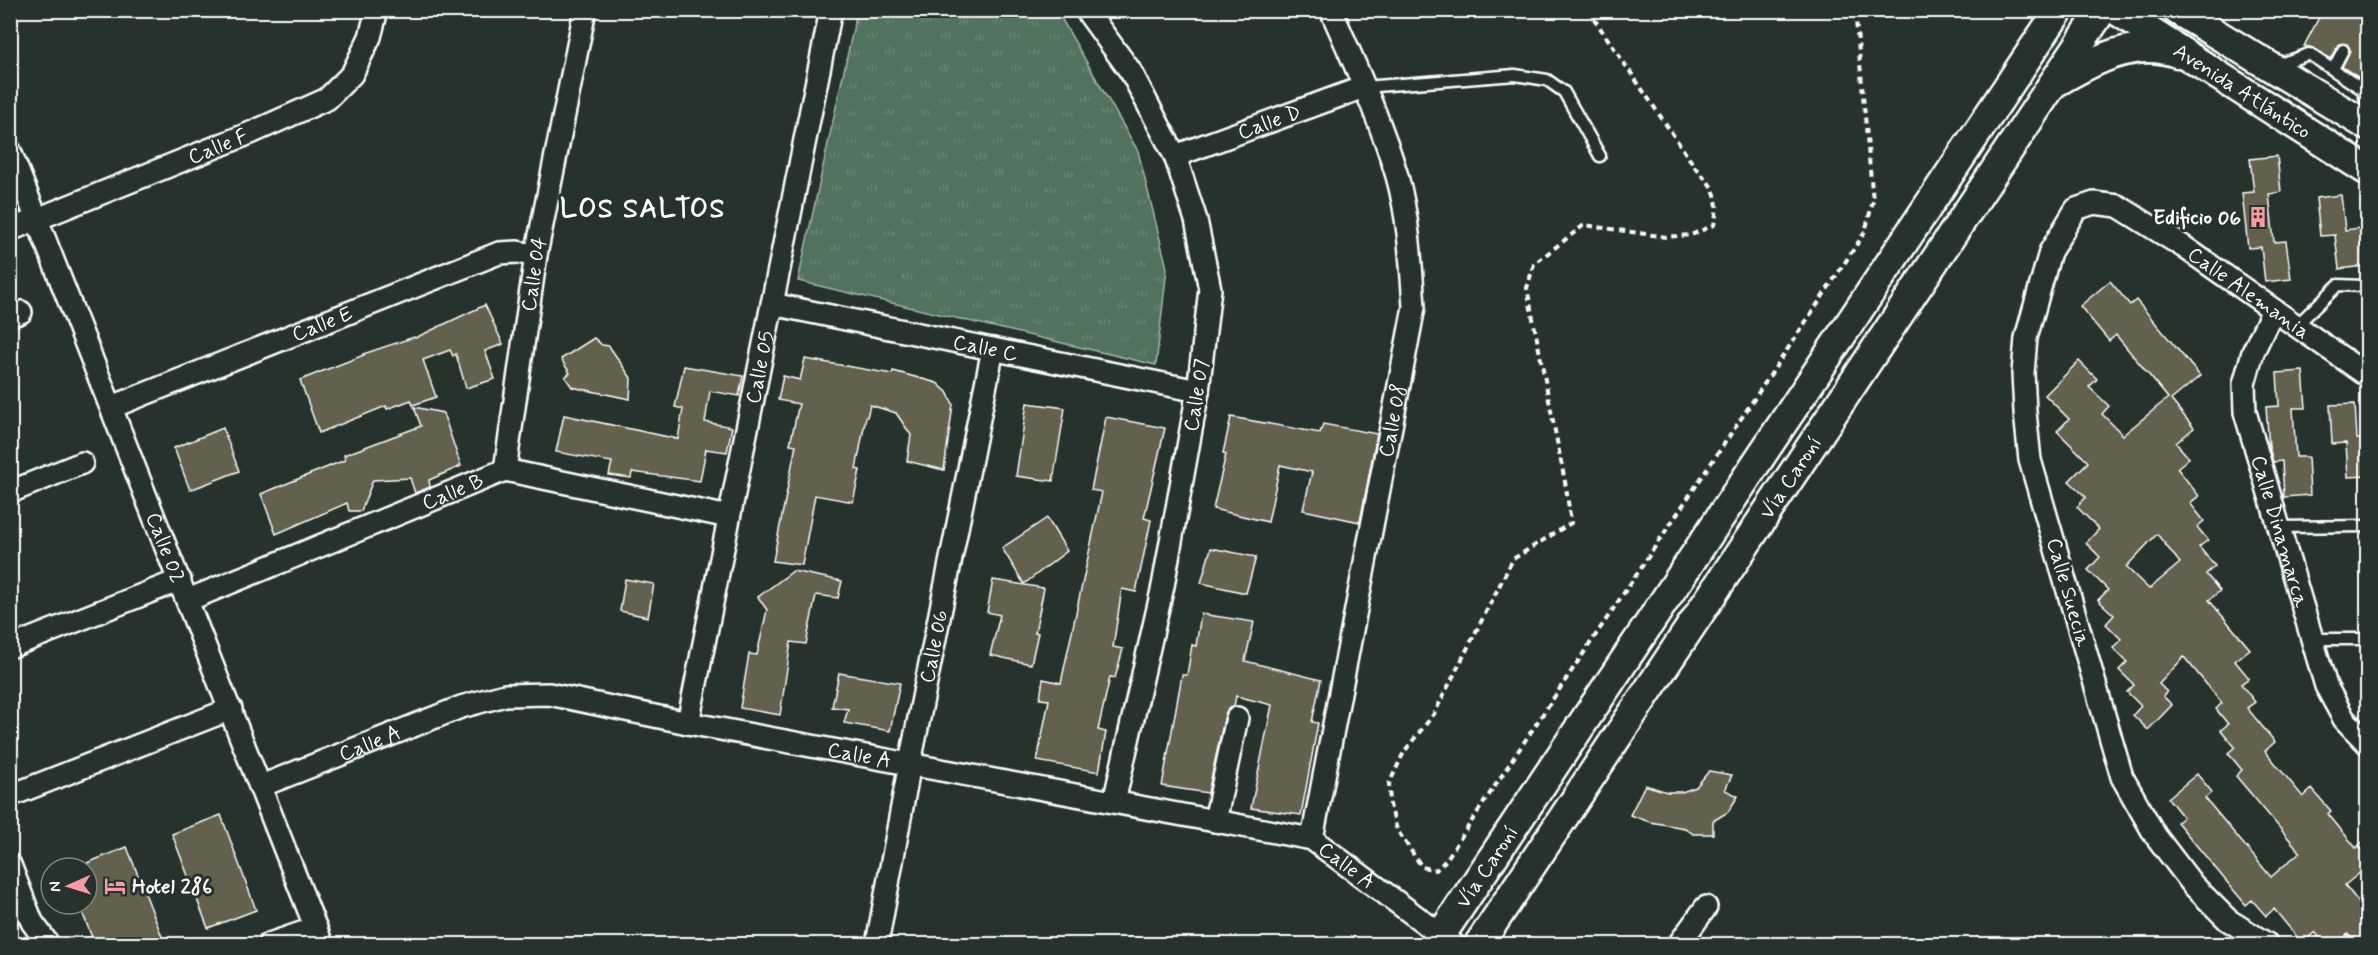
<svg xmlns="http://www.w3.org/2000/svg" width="2378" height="955" viewBox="0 0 2378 955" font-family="Mynerve,sans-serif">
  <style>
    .park { fill: url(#park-tufts); stroke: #a8b8ae; stroke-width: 1.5 }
    .building { fill: #64604d; stroke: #fff; stroke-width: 1.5; fill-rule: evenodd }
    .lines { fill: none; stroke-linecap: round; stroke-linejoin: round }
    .service-casing { stroke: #fff; stroke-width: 15 }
    .minor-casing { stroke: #fff; stroke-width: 26 }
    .secondary-casing { stroke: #fff; stroke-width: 33 }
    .path { stroke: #fff; stroke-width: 4; stroke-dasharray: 6 4.5; stroke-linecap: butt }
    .service { stroke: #26332d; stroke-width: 10 }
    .minor { stroke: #26332d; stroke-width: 21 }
    .secondary { stroke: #26332d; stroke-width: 28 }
    .labels { text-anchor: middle; stroke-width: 6; stroke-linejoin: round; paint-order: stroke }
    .street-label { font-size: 21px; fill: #fff; stroke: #26332d }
    .poi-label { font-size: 21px; font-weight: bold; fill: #fff; stroke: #26332d; text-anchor: end }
    .district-label { font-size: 27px; font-weight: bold; letter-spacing: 1.5px; fill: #fff; stroke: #26332d }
  </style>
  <defs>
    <pattern id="park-tufts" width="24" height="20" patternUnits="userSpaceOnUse" patternTransform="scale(1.5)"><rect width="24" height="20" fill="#51725c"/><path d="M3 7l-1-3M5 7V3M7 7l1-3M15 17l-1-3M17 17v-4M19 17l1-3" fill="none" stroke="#6b8774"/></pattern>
  </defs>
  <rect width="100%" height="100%" fill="#26332d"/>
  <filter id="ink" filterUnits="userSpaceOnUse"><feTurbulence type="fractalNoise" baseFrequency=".0167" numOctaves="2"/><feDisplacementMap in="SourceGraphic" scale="12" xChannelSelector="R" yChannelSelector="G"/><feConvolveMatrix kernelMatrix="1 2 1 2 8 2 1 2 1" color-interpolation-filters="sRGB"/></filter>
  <g filter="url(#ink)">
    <polygon class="park" points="857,11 1057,11 1138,151 1167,268 1156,365 798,281"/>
    <g class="building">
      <polygon points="2323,10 2367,10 2367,83 2342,67 2350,50 2347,44 2339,44 2330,59 2313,48 2304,46"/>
      <polygon points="2277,156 2281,192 2269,194 2274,242 2286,241 2291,279 2265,282 2261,247 2248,248 2242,193 2254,192 2250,159"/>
      <polygon points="2341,195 2345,230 2360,228 2365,266 2339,269 2335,235 2320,236 2316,198"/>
      <path d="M2110,281l20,24 6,-5 64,76 -29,24 23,28 -18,15 13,15 -12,10 22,28 -9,7 14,18 -7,6 11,13 -9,7 16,19 -9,8 14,17 -11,9 41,49 -15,12 14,17 -8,6 14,18 -8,6 28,34 -10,9 38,46 9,-8 19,22 -3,3 28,34 11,-10v29l-22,18 22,28v32h-10l-9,-11 -12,11h-10l-11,-13 -13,11 -28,-34 -8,7 -14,-16 -6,5 -69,-83 6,-5 -15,-19 29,-24 15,18 -7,6 66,79 29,-25 -64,-76 6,-6 -14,-17 7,-6 -14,-17 7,-6 -12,-15 6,-6 -38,-46 -25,27 8,8 -4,4 9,9 -24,25 -15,-15 8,-9 -14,-14 7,-7 -15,-15 8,-8 -14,-14 8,-9 -15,-15 8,-9 -16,-15 10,-10 -20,-20 12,-13 -14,-14 13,-14 -22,-22 9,-10 -17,-16 19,-19 -31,-31 12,-12 -24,-24 34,-34 18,18 -8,8 20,19 -7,8 21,21 45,-37 -52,-63 -7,6 -29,-35zM2157,534l23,29 -31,26 -23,-22z"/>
      <polygon points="485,305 503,344 485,351 495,379 466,388 456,354 453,356 450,350 423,360 436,397 413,405 411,400 387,409 386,406 319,433 300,380 364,355 363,354 414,337 415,338"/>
      <polygon points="594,338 602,345 609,346 631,378 630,399 572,387 565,377 570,373 561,359"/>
      <polygon points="805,359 892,374 893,371 937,383 947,392 953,404 944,470 907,461 911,435 896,413 870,405 867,417 866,417 856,469 860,470 853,502 815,495 802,565 773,561 796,445 790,444 799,404 778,400 783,376 800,380"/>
      <polygon points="684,366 743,376 739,396 710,391 705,422 732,427 727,452 706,449 700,481 632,472 631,478 609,475 612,462 556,452 564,415 678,439 683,409 675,407"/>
      <polygon points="2303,371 2306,408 2293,408 2296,457 2308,457 2310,495 2284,497 2282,461 2273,462 2269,447 2266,407 2279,406 2277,373"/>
      <polygon points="1027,403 1065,408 1053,481 1016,476"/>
      <polygon points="2355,404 2357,439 2367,439 2367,476 2348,477 2346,443 2332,444 2330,405"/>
      <polygon points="414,407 443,413 461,466 429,480 430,487 415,493 410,478 373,480 361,511 349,511 347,503 276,534 261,494 345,460 344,455 421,426"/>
      <polygon points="1106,417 1165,428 1144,518 1151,520 1136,592 1122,589 1113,647 1123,649 1115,678 1110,677 1098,730 1106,732 1099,772 1037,761 1049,700 1040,699 1043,679 1061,683 1102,492 1091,490"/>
      <polygon points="1231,417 1320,433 1323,424 1377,434 1360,522 1303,510 1312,472 1280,465 1268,522 1213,509 1226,454 1223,453"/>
      <polygon points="223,428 239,471 190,490 174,448"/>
      <polygon points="1047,518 1067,551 1024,584 1002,548"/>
      <polygon points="1211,548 1256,557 1246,593 1201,583"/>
      <polygon points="793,571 842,581 838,598 816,595 806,644 791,642 780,715 740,708 749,654 757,655 767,610 758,597"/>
      <polygon points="625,579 654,584 648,617 620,611"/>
      <polygon points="993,580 1044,588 1035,633 1038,633 1031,664 990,655 1000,615 987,612"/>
      <polygon points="1201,614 1254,622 1245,661 1321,680 1312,722 1318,723 1301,815 1251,808 1272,705 1236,696 1234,706 1228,709 1225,715 1208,793 1162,786 1182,675 1187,675 1192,645 1196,646"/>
      <polygon points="839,673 900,683 890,731 844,723 848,709 832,707"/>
      <polygon points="1709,771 1732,775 1725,790 1738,796 1728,812 1713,821 1713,834 1693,834 1685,828 1650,822 1630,815 1645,785 1667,792 1682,792 1696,787"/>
      <polygon points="221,815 256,910 208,928 172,834"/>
      <polygon points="127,847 163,939 150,945 95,945 79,904 87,904 87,863"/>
    </g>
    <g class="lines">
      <defs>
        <g id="service">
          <polyline points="2277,65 2309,54 2362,89 2368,105"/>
          <polyline points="2333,69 2343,50"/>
          <polyline points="1364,87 1515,75 1547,80 1564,92 1600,156"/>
          <polyline points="2296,326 2338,285 2363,286 2368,291"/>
          <polyline points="2279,527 2368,526"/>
          <polyline points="2312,639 2368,639"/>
        </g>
        <g id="minor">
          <polyline points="1086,10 1131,72 1175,156 1196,220 1210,289 1198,391 1163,586 1114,802"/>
          <path id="s1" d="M10,151l312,793"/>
          <path id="s2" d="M1175,156l189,-69"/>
          <path id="s3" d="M10,230l243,-98 74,-33 25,-25 18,-37 7,-27"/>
          <path id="s4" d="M772,304l426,87"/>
          <path id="s5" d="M2273,310l-20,42 -9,32 1,28 81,274 18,33 24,25"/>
          <polyline points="10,316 21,312"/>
          <path id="s6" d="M112,407l387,-154 18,-1 19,3"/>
          <path id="s7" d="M505,470l31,-215 49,-245"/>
          <polyline points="10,492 82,463"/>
          <path id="s8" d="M188,600l317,-130 224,47"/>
          <polyline points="10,647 180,580"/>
          <path id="s9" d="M688,723l143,-713"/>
          <path id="s10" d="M261,786l200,-79 44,-12 44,-1 139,29 624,116 141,105"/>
          <polyline points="17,793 231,709"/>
          <polyline points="1215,821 1237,718"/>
          <path id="s11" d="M1312,839l102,-532c-3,-44 -5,-88 -17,-131 -16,-55 -43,-113 -66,-166"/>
          <polyline points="10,865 32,922 48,944"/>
          <polyline points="269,944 316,928"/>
          <path id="s12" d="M877,944l33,-181 83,-414"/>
          <polyline points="1679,944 1706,907"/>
          <path id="s13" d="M2267,944l-39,-24 -35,-35 -38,-50 -33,-58 -92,-317 -5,-48 -2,-39 3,-35 24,-86 26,-43 18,-6 24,3 66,41 184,129"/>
        </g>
        <g id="secondary">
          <path id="s14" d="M2116,10l252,161"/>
          <polyline points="2177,10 2368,126"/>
          <path d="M2058,81c36,-21 77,-43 119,-28"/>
          <path id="s15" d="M1435,944l624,-934"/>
          <path id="s16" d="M1479,944l623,-934"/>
        </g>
      </defs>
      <use href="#service" class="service-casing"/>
      <use href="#minor" class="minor-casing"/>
      <use href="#secondary" class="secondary-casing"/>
      <path class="path" d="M1588,10l107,157c19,21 26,28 19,58l-23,10 -25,2 -82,-12 -50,39 -7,24 39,199 5,36 -58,36 -79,155 -30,38 -15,32 1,21 7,25 25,37 14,3 10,-10c138,-210 281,-418 419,-628l8,-31 -18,-191"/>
      <use href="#service" class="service"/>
      <use href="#minor" class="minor"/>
      <use href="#secondary" class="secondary"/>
    </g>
  </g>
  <defs>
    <symbol id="building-bare" viewBox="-9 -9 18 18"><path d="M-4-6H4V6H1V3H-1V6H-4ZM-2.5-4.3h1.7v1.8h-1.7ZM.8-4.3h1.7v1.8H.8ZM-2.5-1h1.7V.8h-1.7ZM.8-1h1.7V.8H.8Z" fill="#ff9aa2" stroke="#26332d" stroke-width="2.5" paint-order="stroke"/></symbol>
    <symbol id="hotel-bare" viewBox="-9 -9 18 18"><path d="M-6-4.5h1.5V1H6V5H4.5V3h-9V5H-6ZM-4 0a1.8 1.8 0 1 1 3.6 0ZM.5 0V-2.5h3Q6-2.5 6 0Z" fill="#ff9aa2" stroke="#26332d" stroke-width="2.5" paint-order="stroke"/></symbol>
  </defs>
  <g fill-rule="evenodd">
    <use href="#building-bare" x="2243" y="202" width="30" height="30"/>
    <use href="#hotel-bare" x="100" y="871" width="30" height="30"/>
  </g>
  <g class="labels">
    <g class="street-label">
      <text dy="7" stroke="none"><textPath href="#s14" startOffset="150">Avenida Atlántico</textPath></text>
      <text dy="7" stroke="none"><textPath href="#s2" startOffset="100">Calle D</textPath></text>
      <text dy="7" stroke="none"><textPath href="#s3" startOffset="224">Calle F</textPath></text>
      <text dy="7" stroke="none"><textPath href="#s7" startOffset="198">Calle 04</textPath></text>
      <text dy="7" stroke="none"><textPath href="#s13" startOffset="1017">Calle Alemania</textPath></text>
      <text dy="7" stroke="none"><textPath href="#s6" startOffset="226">Calle E</textPath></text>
      <text dy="7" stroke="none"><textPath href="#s4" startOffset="218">Calle C</textPath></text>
      <text dy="7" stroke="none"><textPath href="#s9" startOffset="363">Calle 05</textPath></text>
      <text transform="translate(1196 395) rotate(-81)" y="7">Calle 07</text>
      <text dy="7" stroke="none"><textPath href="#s11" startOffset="426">Calle 08</textPath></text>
      <text dy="7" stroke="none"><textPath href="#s16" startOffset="561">Vía Caroní</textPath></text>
      <text dy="7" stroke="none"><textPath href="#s8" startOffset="286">Calle B</textPath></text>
      <text dy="7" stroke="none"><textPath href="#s5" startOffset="232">Calle Dinamarca</textPath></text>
      <text dy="7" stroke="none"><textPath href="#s1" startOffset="426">Calle 02</textPath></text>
      <text transform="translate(2069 592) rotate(74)" y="7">Calle Suecia</text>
      <text dy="7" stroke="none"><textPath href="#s12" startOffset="303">Calle 06</textPath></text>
      <text dy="7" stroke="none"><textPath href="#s10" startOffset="117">Calle A</textPath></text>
      <text dy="7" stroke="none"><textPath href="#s10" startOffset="621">Calle A</textPath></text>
      <text dy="7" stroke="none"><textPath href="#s10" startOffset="1125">Calle A</textPath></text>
      <text dy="7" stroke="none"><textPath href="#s15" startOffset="93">Vía Caroní</textPath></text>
    </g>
    <g class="poi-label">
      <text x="2241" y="224">Edificio 06</text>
      <text x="132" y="893" text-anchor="start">Hotel 286</text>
    </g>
    <g class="district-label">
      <text x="643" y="217">LOS SALTOS</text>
    </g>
  </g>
  <rect width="2378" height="955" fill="none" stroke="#26332d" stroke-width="36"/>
  <rect x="18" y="18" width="2342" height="919" fill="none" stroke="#fff" stroke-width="2" filter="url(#ink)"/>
  <g transform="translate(69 886) rotate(267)"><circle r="28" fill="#26332d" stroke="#7d8581" stroke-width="1.5"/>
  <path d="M0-4.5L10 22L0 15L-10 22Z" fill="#ff9aa2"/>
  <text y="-9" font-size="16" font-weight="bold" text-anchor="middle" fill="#ffffff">N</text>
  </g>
</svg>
